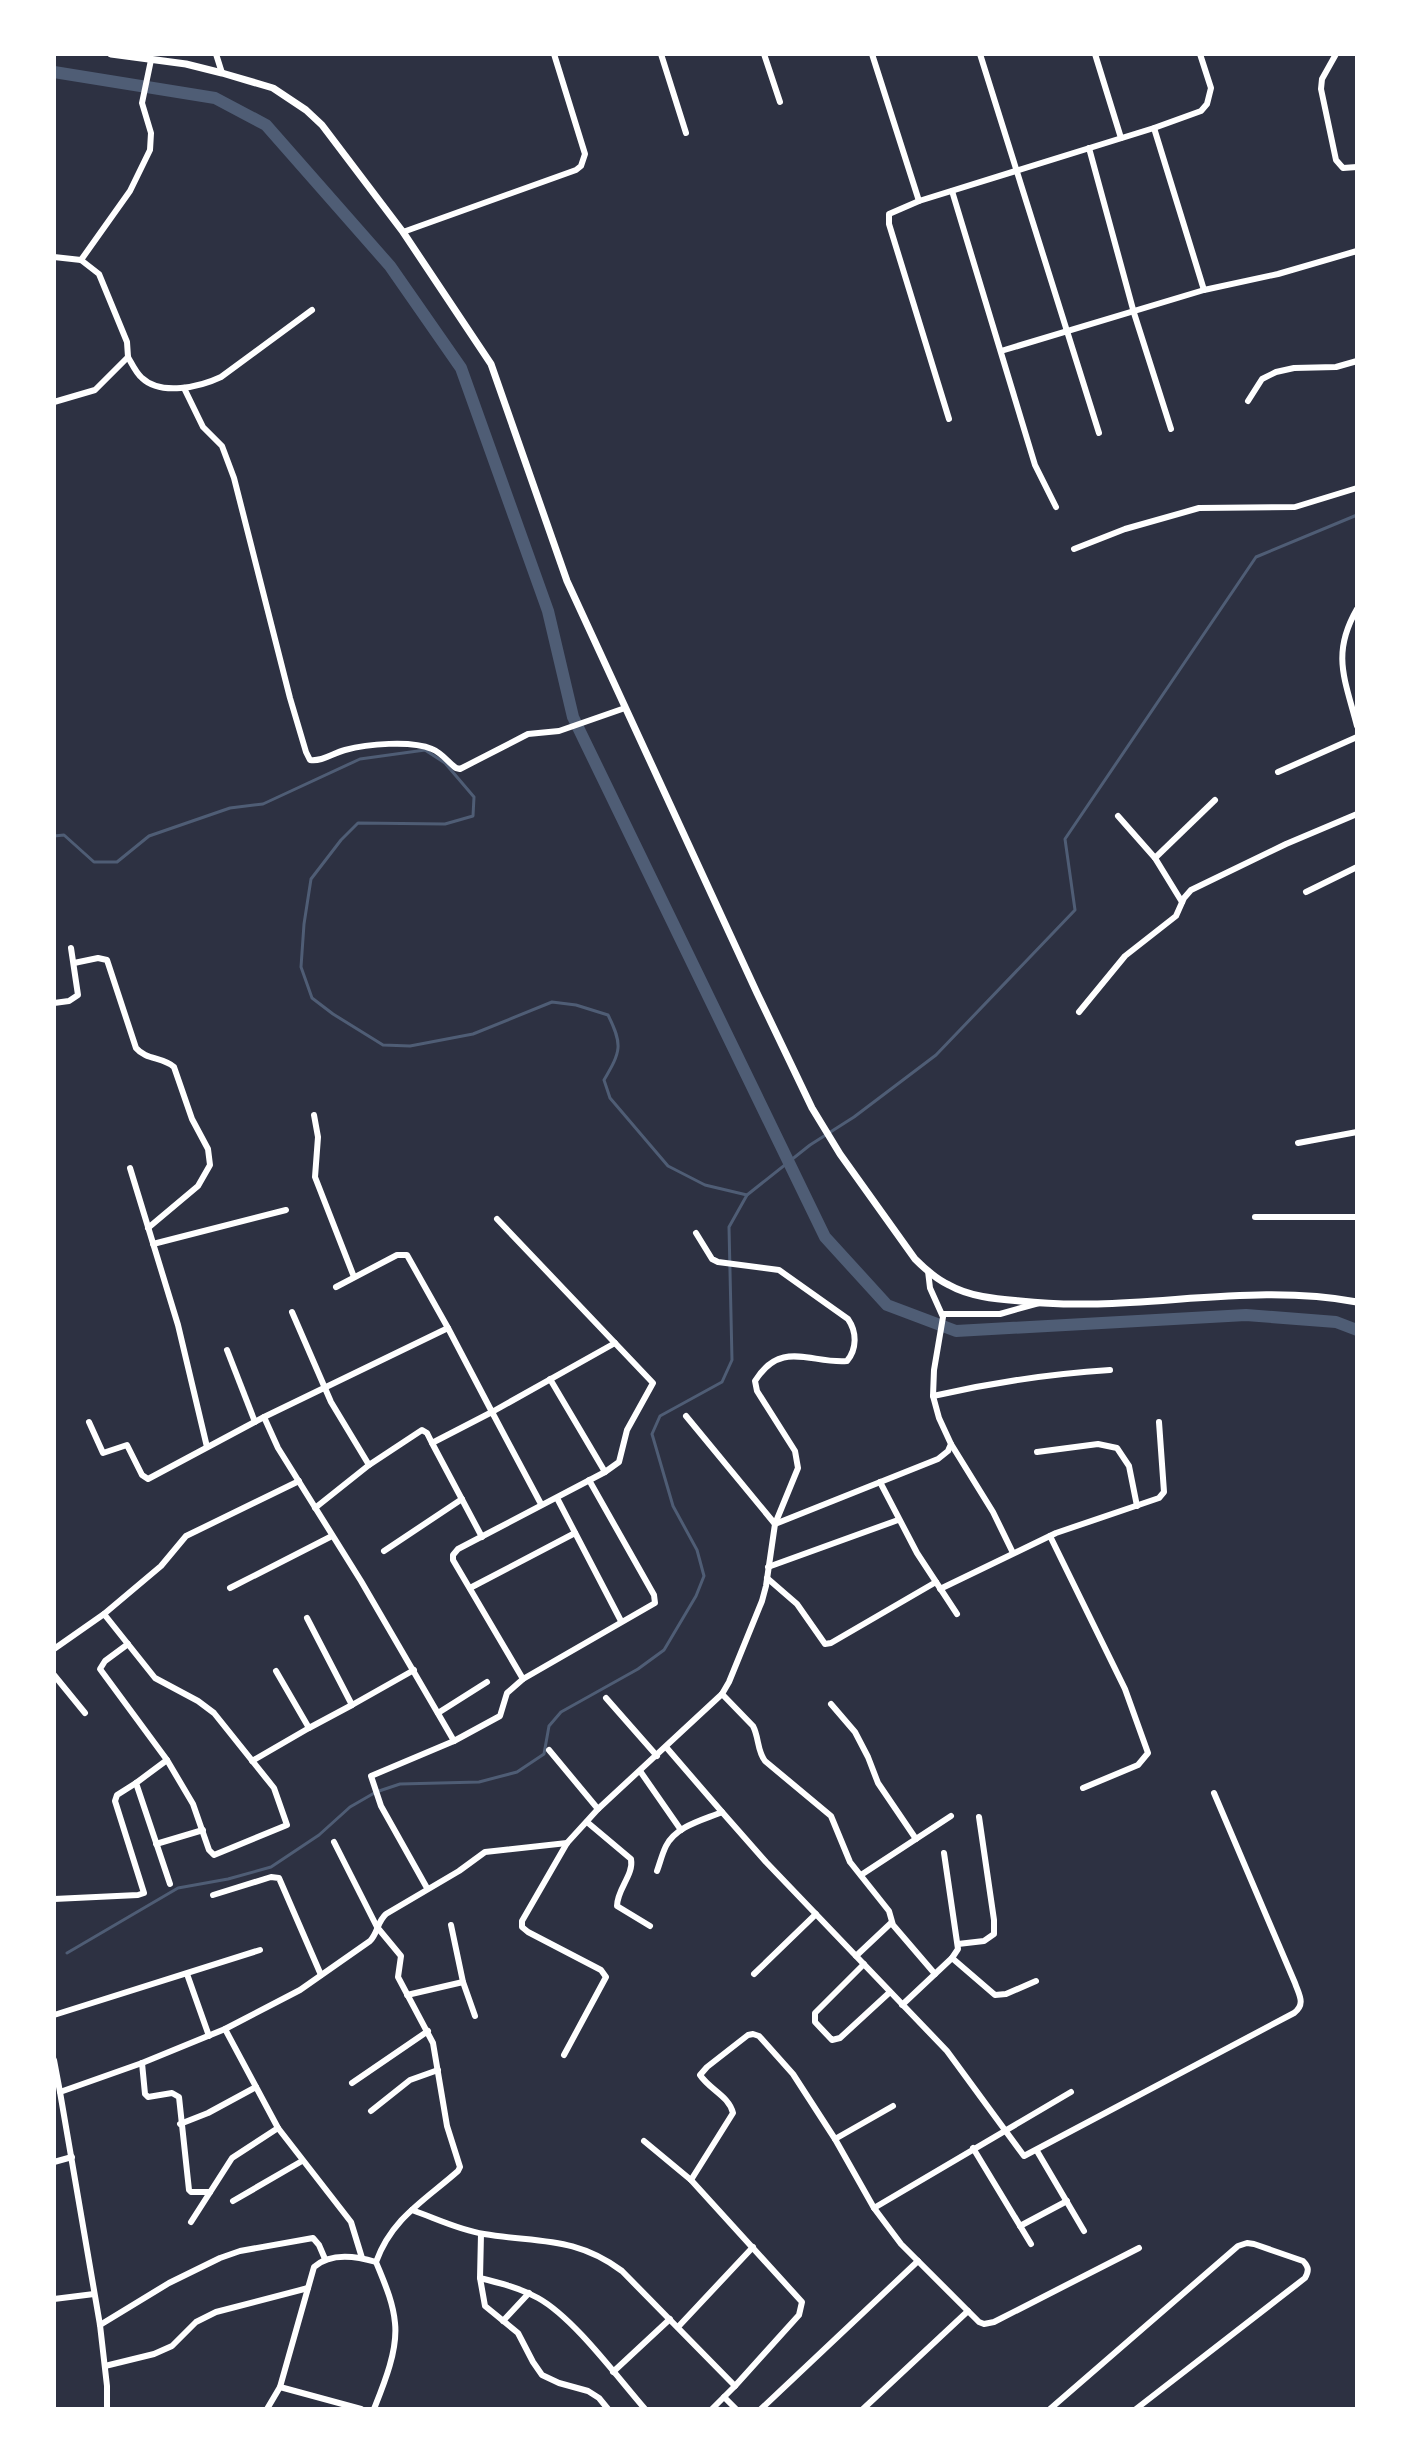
<svg xmlns="http://www.w3.org/2000/svg" width="1411" height="2463" viewBox="0 0 1411 2463" font-family="'DejaVu Sans',sans-serif">
  <style>
    .lines { fill: none; stroke-linecap: round; stroke-linejoin: round }
    .stream { stroke: #4f5d75; stroke-width: 3 }
    .canal { stroke: #4f5d75; stroke-width: 12 }
    .minor { stroke: #fff; stroke-width: 6 }
    .tertiary { stroke: #fff; stroke-width: 7 }
  </style>
  <rect width="100%" height="100%" fill="#2d3142"/>
  <g class="lines">
    <g class="stream">
      <path d="M54,836l10,-1 30,27h23l32,-26 81,-28 33,-4 97,-45 65,-9 20,13 29,34 -1,19 -28,8 -87,-1 -17,17 -30,39 -7,45 -3,43 11,31 21,16 50,31 27,1 63,-12 79,-32 24,3 32,10c15,30 13,36 -4,65l6,18 58,68 37,19 42,10"/>
      <polyline points="67,1953 178,1888 228,1879 271,1867 319,1835 350,1807 376,1792 400,1784 479,1782 517,1772 544,1754 549,1726 561,1712 638,1669 664,1650 696,1596 704,1576 697,1550 673,1506 652,1434 660,1416 722,1382 732,1360 729,1227 747,1195 810,1145 854,1117 936,1055 1075,910 1065,839 1256,557 1357,515"/>
    </g>
    <polyline class="canal" points="54,72 215,98 266,125 390,266 461,368 548,611 573,717 825,1237 887,1305 956,1331 1246,1315 1336,1322 1357,1330"/>
    <g class="minor">
      <polyline points="216,54 222,73"/>
      <polyline points="661,54 686,133"/>
      <polyline points="764,54 780,102"/>
      <polyline points="872,54 919,201"/>
      <polyline points="980,54 1099,433"/>
      <polyline points="1095,54 1121,138"/>
      <polyline points="1336,54 1322,79 1321,89 1336,160 1343,168 1357,167"/>
      <polyline points="1154,128 1204,290"/>
      <polyline points="1089,148 1134,313 1171,429"/>
      <polyline points="952,191 1035,465 1056,507"/>
      <polyline points="403,232 576,170 581,166 585,154 554,54"/>
      <polyline points="54,257 81,260 99,274 127,342 128,357 95,390 54,402"/>
      <polyline points="81,260 130,191 150,150 151,133 142,103 151,60"/>
      <polyline points="1001,351 1204,290 1278,274 1357,251"/>
      <path d="M128,357c4,7 8,16 14,21 19,18 58,9 79,-1l91,-67"/>
      <path d="M184,388l19,39 19,19 12,32 56,220 16,54 4,8c12,2 23,-7 35,-10 22,-6 66,-10 87,-1 10,4 16,13 24,19l4,1 68,-35 31,-3 66,-23"/>
      <polyline points="1248,401 1262,379 1276,372 1294,368 1336,367 1357,361"/>
      <polyline points="949,419 889,224 889,214 919,201 1154,128 1201,111 1207,104 1211,88 1200,54"/>
      <polyline points="1074,549 1125,529 1199,508 1295,507 1357,488"/>
      <path d="M1357,609c-26,45 -12,70 0,117"/>
      <polyline points="1278,772 1357,737"/>
      <polyline points="1118,816 1155,858 1182,902"/>
      <polyline points="1155,858 1215,800"/>
      <polyline points="1306,892 1357,867"/>
      <path d="M74,963l24,-5 9,2 29,88c10,12 27,9 38,19l18,52 16,30 2,16 -12,21 -50,42"/>
      <polyline points="54,1003 69,1001 78,995 71,948"/>
      <polyline points="1079,1012 1125,956 1176,916 1184,898 1191,890 1286,844 1357,814"/>
      <polyline points="314,1115 318,1137 315,1177 354,1277"/>
      <polyline points="1298,1143 1357,1132"/>
      <polyline points="130,1168 178,1325 207,1447"/>
      <polyline points="1255,1217 1357,1217"/>
      <polyline points="153,1244 286,1210"/>
      <polyline points="336,1287 397,1255 407,1255 448,1328 492,1412 615,1343"/>
      <polyline points="292,1312 331,1402 369,1465 422,1430 427,1433 432,1443 492,1412 541,1504"/>
      <polyline points="943,1314 1000,1314 1039,1303"/>
      <polyline points="227,1350 255,1422"/>
      <polyline points="550,1379 605,1472"/>
      <path d="M933,1396c61,-14 115,-22 177,-26"/>
      <polyline points="686,1416 775,1524 938,1459 948,1451 951,1444 939,1418 933,1396 934,1370 943,1317 930,1288 928,1271"/>
      <polyline points="264,1417 278,1448 361,1581 454,1741 500,1716 507,1693 523,1679 453,1560 453,1555 458,1549 605,1472 619,1462 627,1430 653,1383 497,1219"/>
      <polyline points="89,1422 103,1453 127,1445 142,1475 148,1479 264,1417 448,1328"/>
      <polyline points="432,1443 482,1537"/>
      <polyline points="951,1444 993,1512 1013,1553"/>
      <polyline points="1037,1452 1098,1444 1117,1448 1129,1466 1137,1506"/>
      <polyline points="880,1482 917,1553 957,1614"/>
      <polyline points="557,1498 621,1621"/>
      <polyline points="315,1508 369,1465"/>
      <polyline points="1050,1536 1125,1689 1148,1753 1138,1765 1083,1788"/>
      <polyline points="384,1551 462,1499"/>
      <polyline points="768,1567 898,1520"/>
      <polyline points="767,1578 797,1604 825,1644 831,1643 936,1582"/>
      <polyline points="230,1588 332,1536"/>
      <polyline points="470,1588 575,1533"/>
      <polyline points="940,1589 1056,1533 1159,1498 1164,1492 1159,1422"/>
      <polyline points="104,1614 161,1566 186,1536 299,1481"/>
      <polyline points="128,1644 105,1661 100,1669 167,1760"/>
      <polyline points="54,1649 104,1614 155,1678 198,1701 214,1713 274,1788 287,1825 214,1855 209,1850 193,1804 167,1760 136,1783 170,1884"/>
      <polyline points="276,1671 309,1728 352,1705 307,1618"/>
      <polyline points="54,1675 85,1713"/>
      <polyline points="523,1679 655,1603 654,1595 589,1480"/>
      <path d="M722,1694l31,32c6,11 4,25 12,35l66,55 19,46 39,49 4,14 42,49 -33,31"/>
      <polyline points="606,1698 657,1756"/>
      <polyline points="831,1704 855,1732 868,1757 878,1783 916,1839"/>
      <polyline points="352,1705 414,1670"/>
      <polyline points="438,1713 487,1682"/>
      <polyline points="549,1750 598,1809"/>
      <polyline points="252,1761 309,1728"/>
      <polyline points="640,1771 681,1830"/>
      <path d="M722,1812l44,50 181,189 77,105 270,-143c12,-9 5,-18 1,-30l-81,-190"/>
      <path d="M587,1822l44,37c3,16 -14,30 -14,47l33,20"/>
      <path d="M334,1842l43,85 24,29 -3,21 35,66 14,83 13,41 -2,4c-34,30 -66,47 -82,91 8,20 17,39 19,61 3,27 -11,61 -21,86"/>
      <polyline points="156,1844 203,1830"/>
      <path d="M657,1871c3,-8 5,-17 9,-25 10,-20 37,-26 56,-34l-56,-65"/>
      <polyline points="861,1875 951,1816"/>
      <polyline points="427,1888 381,1806 371,1776 454,1741"/>
      <polyline points="213,1895 271,1877 279,1878 321,1975"/>
      <polyline points="54,1899 138,1895 144,1893 115,1801 117,1795 136,1783"/>
      <polyline points="451,1925 463,1982"/>
      <polyline points="958,1944 984,1941 994,1934 994,1920 979,1817"/>
      <polyline points="856,1956 891,1923"/>
      <polyline points="952,1958 995,1995 1006,1994 1036,1981"/>
      <polyline points="864,1964 815,2013 815,2022 832,2040 840,2038 890,1992"/>
      <polyline points="187,1974 209,2036"/>
      <polyline points="754,1974 816,1914"/>
      <polyline points="935,1974 952,1958 958,1949 944,1853"/>
      <polyline points="407,1995 463,1982 475,2016"/>
      <polyline points="54,2015 260,1950"/>
      <polyline points="225,2029 278,2128 351,2222 362,2258"/>
      <path d="M564,2055l42,-78 -5,-7 -73,-38 -6,-5v-6l45,-78 31,-34 124,-115 7,-12 33,-81 4,-15 9,-62 23,-56 -3,-17 -38,-60 -2,-10c26,-42 56,-17 92,-20 10,-12 10,-29 1,-42l-69,-49 -61,-8 -6,-3 -16,-26"/>
      <polyline points="54,2060 60,2092"/>
      <polyline points="142,2063 145,2094 148,2097 172,2093 179,2097 189,2190 191,2192 210,2192"/>
      <polyline points="352,2083 428,2031"/>
      <polyline points="893,2106 835,2139 874,2208 1071,2092"/>
      <polyline points="371,2111 410,2080 438,2070"/>
      <polyline points="180,2124 208,2113 256,2087"/>
      <polyline points="644,2141 691,2180 802,2302 799,2315 735,2386"/>
      <polyline points="973,2148 1031,2244"/>
      <polyline points="1037,2151 1084,2231"/>
      <polyline points="54,2162 72,2157"/>
      <path d="M691,2180l42,-67c-4,-17 -23,-23 -33,-38l7,-8 41,-32 5,-1 6,2 34,38 42,65"/>
      <polyline points="233,2201 302,2161"/>
      <polyline points="874,2208 901,2244 979,2322 984,2324 994,2322 1139,2248"/>
      <path d="M412,2210c23,8 47,20 72,24 54,9 91,2 138,37l113,115 -23,23"/>
      <polyline points="191,2222 232,2158 278,2128"/>
      <polyline points="1020,2226 1067,2201"/>
      <path d="M481,2234l-1,44c20,5 40,10 58,20 36,20 79,79 107,111"/>
      <polyline points="480,2278 485,2306 518,2333 533,2362 542,2375 559,2383 588,2391 599,2398 608,2409"/>
      <polyline points="54,2299 94,2294"/>
      <polyline points="503,2321 529,2293"/>
      <polyline points="100,2325 169,2283 220,2258 240,2251 313,2238 319,2245 325,2259"/>
      <polyline points="678,2327 753,2247"/>
      <polyline points="105,2366 154,2354 172,2346 196,2322 216,2312 308,2288"/>
      <polyline points="613,2372 670,2319"/>
      <polyline points="280,2387 361,2409"/>
      <polyline points="724,2397 736,2409"/>
      <path d="M107,2409v-23l-7,-61 -40,-233 82,-29 83,-34 75,-39 70,-49c8,-8 7,-19 16,-27l73,-43 26,-19 82,-9"/>
      <path d="M267,2409l13,-22 34,-120c17,-15 42,-11 62,-5"/>
      <polyline points="761,2409 918,2261"/>
      <polyline points="863,2409 968,2311"/>
      <path d="M1050,2409l188,-163 9,-3 7,1 49,17c6,6 6,10 2,17l-169,131"/>
    </g>
    <path class="tertiary" d="M111,54l75,10 36,9 51,15 33,22 16,15 81,107 88,132 76,217 190,412 55,115 28,46 75,105c10,10 21,20 34,26 21,12 48,14 71,16 112,13 226,-20 337,1"/>
  </g>
  <rect width="1411" height="2463" fill="none" stroke="#ffffff" stroke-width="112"/>
</svg>
